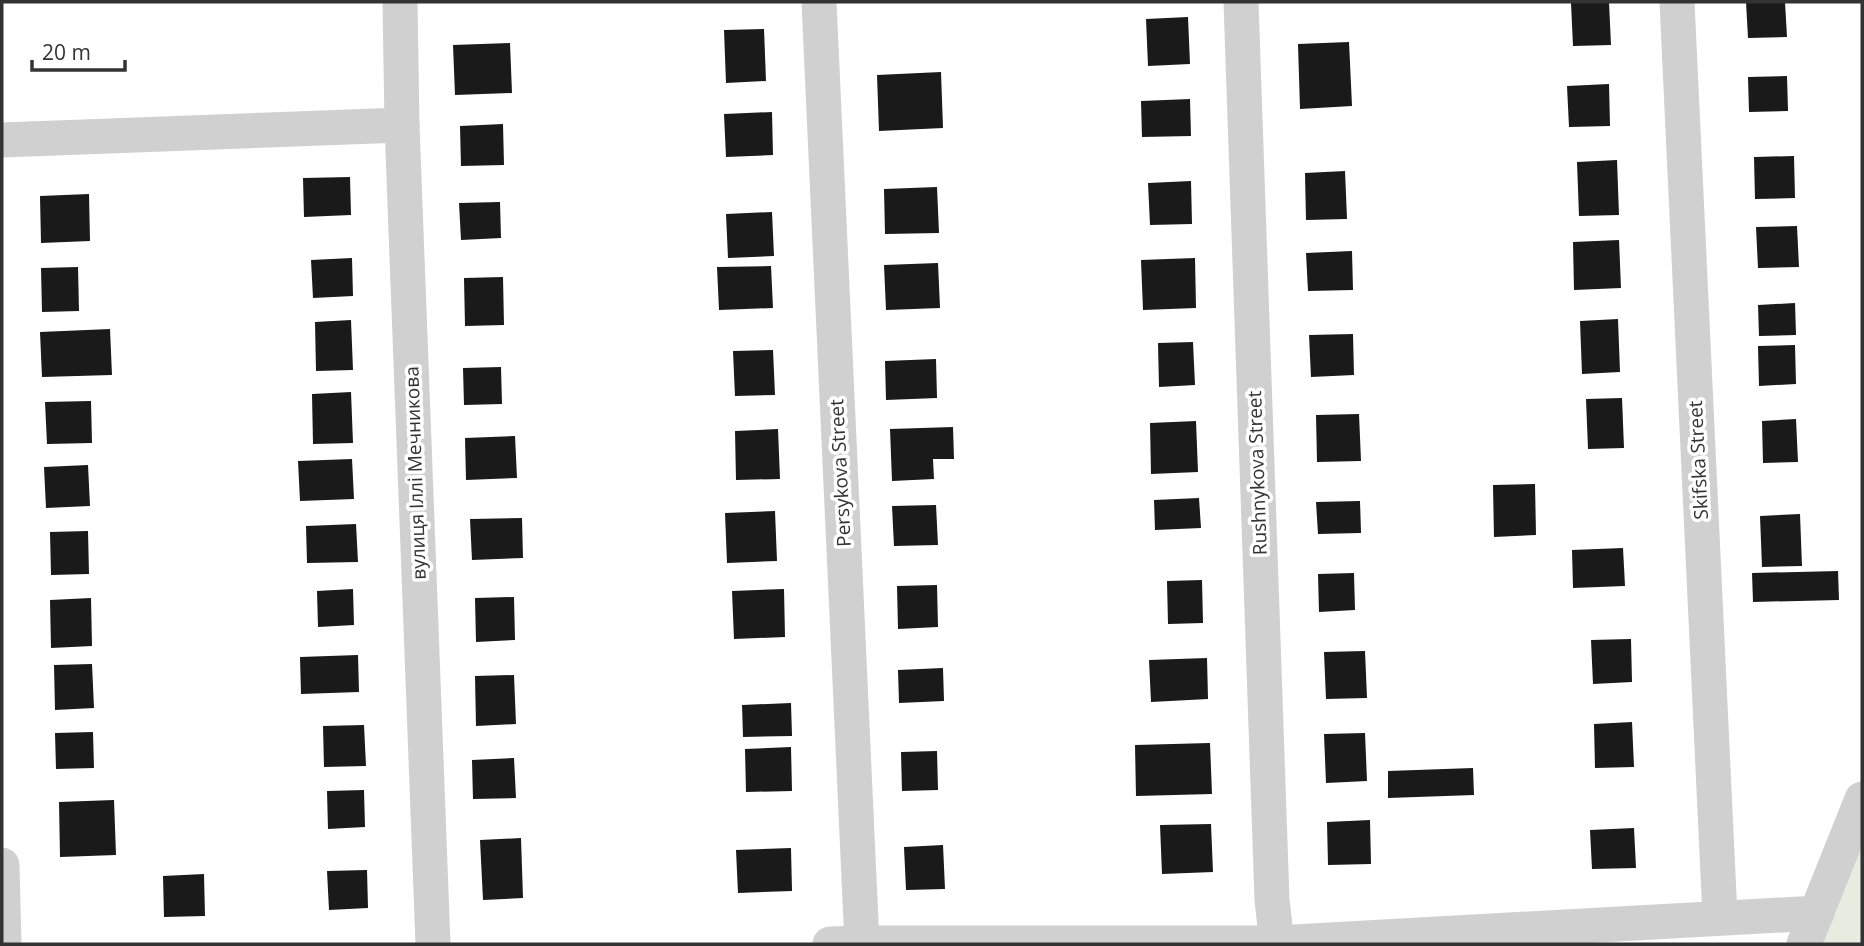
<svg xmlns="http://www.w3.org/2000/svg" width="1864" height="946" viewBox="0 0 1864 946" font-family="'Open Sans',sans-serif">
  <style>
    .green { fill: #e6ecdf }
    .building { fill: #1a1a1a }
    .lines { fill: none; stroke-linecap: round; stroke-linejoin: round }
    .minor { stroke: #d0d0d0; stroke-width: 35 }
    .labels { text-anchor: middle; stroke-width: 7; stroke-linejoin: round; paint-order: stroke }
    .street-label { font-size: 19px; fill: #333; stroke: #fff }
  </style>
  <rect width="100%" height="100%" fill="#fff"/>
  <polygon class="green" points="1862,831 1862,944 1817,944"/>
  <g class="building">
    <polygon points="1609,2 1611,45 1573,46 1571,3"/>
    <polygon points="1746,2 1785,2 1787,37 1748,38"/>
    <polygon points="1188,17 1190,64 1148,66 1146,19"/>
    <polygon points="764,29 766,81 726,83 724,30"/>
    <polygon points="1349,42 1352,106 1300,109 1298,44"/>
    <polygon points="510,43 512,93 455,95 453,45"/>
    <polygon points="941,72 943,128 879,131 877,75"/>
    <polygon points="1787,76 1788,111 1749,112 1748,77"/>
    <polygon points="1609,84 1610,126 1569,127 1567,86"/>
    <polygon points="1190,99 1191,136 1142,137 1141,101"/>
    <polygon points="772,112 773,155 726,157 724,114"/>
    <polygon points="503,124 504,165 461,166 460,126"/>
    <polygon points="1794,156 1795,198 1755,199 1754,157"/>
    <polygon points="1617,160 1619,215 1579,216 1577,162"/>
    <polygon points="1345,171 1347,219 1306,220 1305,173"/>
    <polygon points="350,177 351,215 304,217 303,178"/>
    <polygon points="1191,181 1192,224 1150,225 1148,183"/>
    <polygon points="937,187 939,233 885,234 884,189"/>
    <polygon points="89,194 90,241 41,243 40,196"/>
    <polygon points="500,202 501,238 461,240 459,203"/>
    <polygon points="772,212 774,256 728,258 726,214"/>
    <polygon points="1797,226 1799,267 1758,268 1756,227"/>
    <polygon points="1619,240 1621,288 1574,290 1573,242"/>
    <polygon points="1352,251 1353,290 1308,291 1306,253"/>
    <polygon points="352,258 353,296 313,298 311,260"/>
    <polygon points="1195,258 1196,308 1143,310 1141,260"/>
    <polygon points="938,263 940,308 886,310 884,265"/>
    <polygon points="771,266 773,308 719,310 717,267"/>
    <polygon points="78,267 79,311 42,312 41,268"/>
    <polygon points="503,277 504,325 465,326 464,278"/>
    <polygon points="1795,303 1796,335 1759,336 1758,305"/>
    <polygon points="1618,319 1620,372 1582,374 1580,321"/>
    <polygon points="351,320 353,370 316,371 315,322"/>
    <polygon points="110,329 112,375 42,377 40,332"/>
    <polygon points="1353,334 1354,375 1311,377 1309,335"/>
    <polygon points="1193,342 1195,385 1159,387 1158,343"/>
    <polygon points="1795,345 1796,384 1759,386 1758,346"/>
    <polygon points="773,350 775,395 735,396 733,351"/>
    <polygon points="936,359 937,398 886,400 885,361"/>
    <polygon points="501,367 502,404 464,405 463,368"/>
    <polygon points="351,392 353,443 313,444 312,394"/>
    <polygon points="1622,398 1624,448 1588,449 1586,399"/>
    <polygon points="91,401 92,443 47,444 45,402"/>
    <polygon points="1359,414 1361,461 1317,462 1316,415"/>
    <polygon points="1796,419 1798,462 1763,463 1762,421"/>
    <polygon points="1196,421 1198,472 1151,474 1150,423"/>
    <polygon points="953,427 954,459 933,459 934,479 892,481 890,429"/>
    <polygon points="778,429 780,479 736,480 735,431"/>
    <polygon points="515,436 517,478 466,480 465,438"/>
    <polygon points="352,459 354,499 300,501 298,461"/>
    <polygon points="88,465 90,506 46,508 44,467"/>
    <polygon points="1535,484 1536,535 1494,537 1493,485"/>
    <polygon points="1199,498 1201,528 1155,530 1154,500"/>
    <polygon points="1360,501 1361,533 1318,534 1316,502"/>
    <polygon points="936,505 938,545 894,546 892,506"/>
    <polygon points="775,511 777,561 727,563 725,513"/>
    <polygon points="1800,514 1802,566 1762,567 1760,516"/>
    <polygon points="522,518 523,558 472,560 470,519"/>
    <polygon points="356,524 358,562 307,563 306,526"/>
    <polygon points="88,531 89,574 51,575 50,532"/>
    <polygon points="1623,548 1625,586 1573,588 1572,550"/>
    <polygon points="1838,571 1839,600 1753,602 1752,573"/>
    <polygon points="1354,573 1355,610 1319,612 1318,574"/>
    <polygon points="1202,580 1203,623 1168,624 1167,581"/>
    <polygon points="937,585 938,627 898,629 897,586"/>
    <polygon points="353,589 354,625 318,627 317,591"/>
    <polygon points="784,589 785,637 734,639 732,591"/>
    <polygon points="514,597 515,640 476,642 475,598"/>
    <polygon points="91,598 92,646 51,648 50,600"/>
    <polygon points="1631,639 1632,682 1593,684 1591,640"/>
    <polygon points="1365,651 1367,698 1326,699 1324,652"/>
    <polygon points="358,655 359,692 301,694 300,657"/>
    <polygon points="1207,658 1208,699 1151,702 1149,660"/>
    <polygon points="92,664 94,708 55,710 54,665"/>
    <polygon points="943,668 944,701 899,703 898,670"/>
    <polygon points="514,675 516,724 476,726 475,676"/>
    <polygon points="791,703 792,736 743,737 742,705"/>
    <polygon points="1632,722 1634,767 1595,768 1594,724"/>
    <polygon points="364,725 366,766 324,767 323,726"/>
    <polygon points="93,732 94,768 56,769 55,733"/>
    <polygon points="1365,733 1367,781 1326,783 1324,734"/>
    <polygon points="1210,743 1212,794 1136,796 1135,745"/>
    <polygon points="791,747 792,791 746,792 745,749"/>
    <polygon points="937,751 938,790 902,791 901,752"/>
    <polygon points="514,758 516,798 473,799 472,760"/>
    <polygon points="1473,768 1474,795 1388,798 1388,771"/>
    <polygon points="364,790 365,827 328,829 327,791"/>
    <polygon points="114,800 116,855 60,857 59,802"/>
    <polygon points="1370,820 1371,864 1328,865 1327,822"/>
    <polygon points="1211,824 1213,872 1162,874 1160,825"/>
    <polygon points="1634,828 1636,868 1592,869 1590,830"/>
    <polygon points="521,838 523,898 483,900 480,840"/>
    <polygon points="943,845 945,889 906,890 904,847"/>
    <polygon points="791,848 792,891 738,893 736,850"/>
    <polygon points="367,870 368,908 329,910 327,871"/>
    <polygon points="204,874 205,916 164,917 163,876"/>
  </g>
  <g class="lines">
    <g class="minor">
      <polyline points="400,2 402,125 433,944"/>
      <polyline points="819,2 862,944"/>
      <polyline points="1241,2 1272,900 1277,944"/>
      <polyline points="1677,2 1720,917"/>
      <polyline points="2,140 402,125"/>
      <polyline points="2,865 4,944"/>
      <polyline points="830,944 861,943 1276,943 1817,913"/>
      <polyline points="1804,944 1862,799"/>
    </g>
  </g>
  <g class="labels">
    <g class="street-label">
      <text transform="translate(1698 460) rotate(-93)" y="7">Skifska Street</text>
      <text transform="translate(415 473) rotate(-92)" y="7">вулиця Іллі Мечникова</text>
      <text transform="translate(840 473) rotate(-93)" y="7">Persykova Street</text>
      <text transform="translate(1257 473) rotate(-92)" y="7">Rushnykova Street</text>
    </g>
  </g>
  <rect width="1864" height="946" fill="none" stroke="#333333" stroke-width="7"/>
  <path d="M32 60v10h93v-10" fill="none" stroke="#333333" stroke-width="3.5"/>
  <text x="42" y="60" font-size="21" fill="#333333" stroke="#ffffff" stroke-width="5" paint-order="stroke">20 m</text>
</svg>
